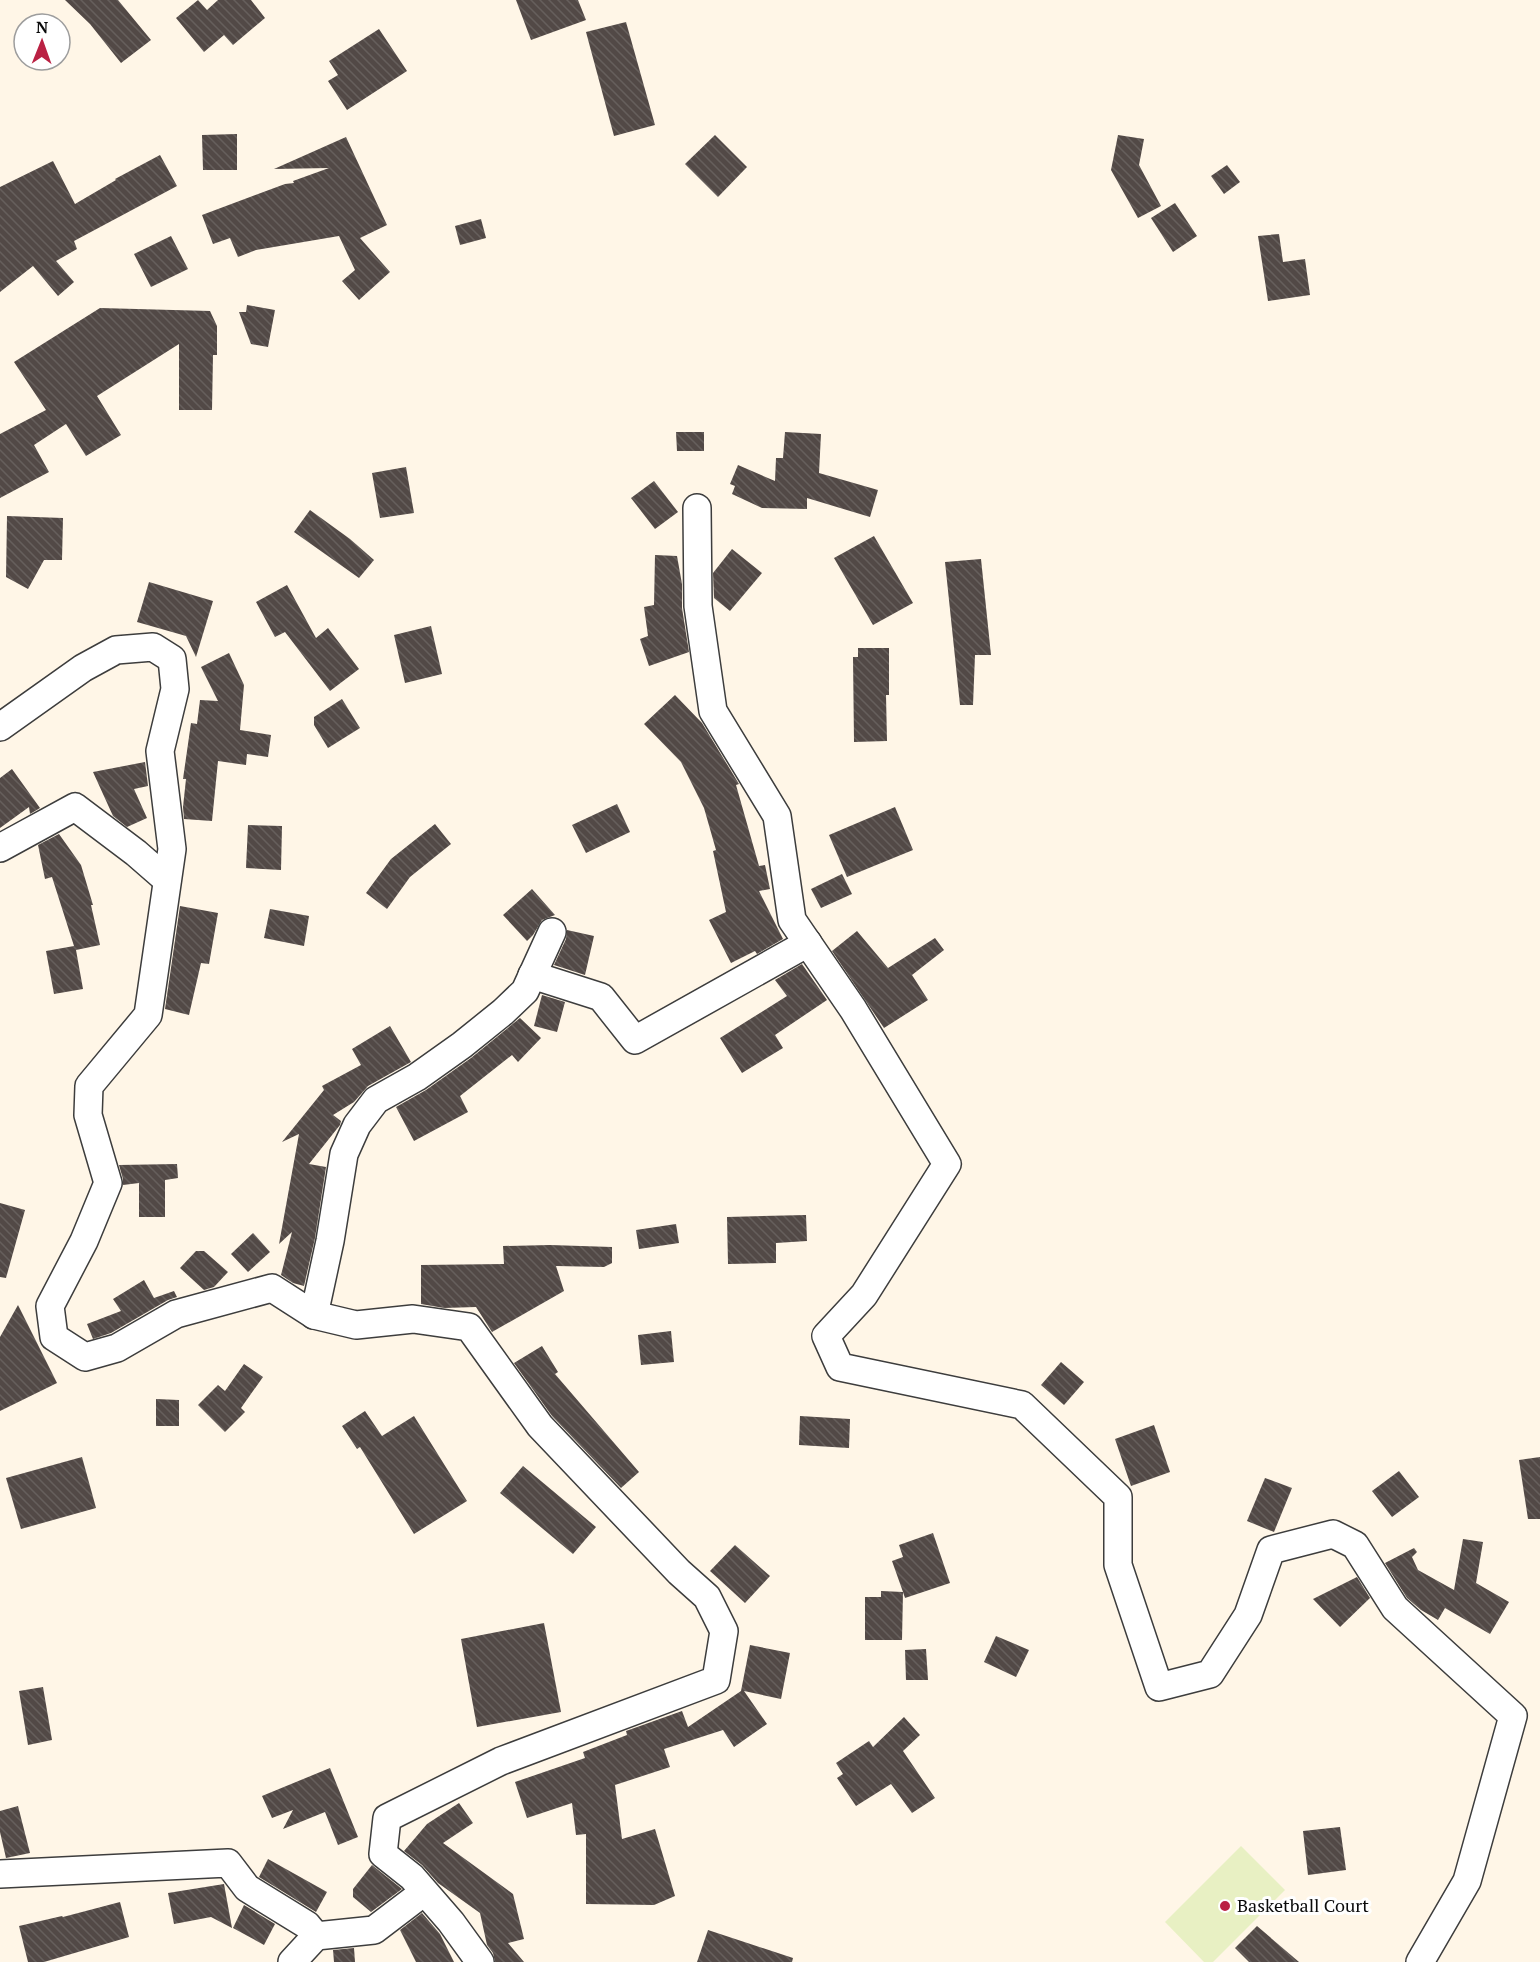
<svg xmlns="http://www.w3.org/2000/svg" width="1540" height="1962" viewBox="0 0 1540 1962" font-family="'PT Serif',serif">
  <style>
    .pitch { fill: #e8f0c3 }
    .building { fill: url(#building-back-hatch) }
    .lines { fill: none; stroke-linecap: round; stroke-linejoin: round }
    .minor-casing { stroke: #3d3d3d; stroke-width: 30 }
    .minor { stroke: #fff; stroke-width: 27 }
    .poi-dot { fill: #ba2143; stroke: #fff; stroke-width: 2 }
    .labels { text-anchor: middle; stroke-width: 6; stroke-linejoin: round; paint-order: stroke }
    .poi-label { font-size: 18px; fill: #0a0a0a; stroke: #fff; text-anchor: start }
  </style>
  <defs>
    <pattern id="building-back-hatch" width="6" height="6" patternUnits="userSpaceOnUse" patternTransform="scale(1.5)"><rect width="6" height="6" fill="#524946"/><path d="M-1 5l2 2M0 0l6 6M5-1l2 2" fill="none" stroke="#665f5c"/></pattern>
  </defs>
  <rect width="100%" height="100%" fill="#fff6e7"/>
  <polygon class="pitch" points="1241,1846 1285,1890 1213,1962 1204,1962 1165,1922"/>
  <g class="building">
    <polygon points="65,0 118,0 151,40 121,63 90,24"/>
    <polygon points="198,0 207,10 218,0 251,0 265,18 233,45 224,35 204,52 176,18"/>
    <polygon points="516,0 578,0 586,20 531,40"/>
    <polygon points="626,22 655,125 614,136 586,32"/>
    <polygon points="379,29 407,71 347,110 328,81 338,75 329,61"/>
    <polygon points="237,134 237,170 203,170 202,135"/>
    <polygon points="715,135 747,167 718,197 685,164"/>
    <polygon points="1118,135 1144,139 1139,165 1161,206 1138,218 1111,170"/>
    <polygon points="346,137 387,225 360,238 390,272 359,300 342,281 355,270 339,236 256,250 238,257 230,238 213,244 202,215 285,184 294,183 293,181 329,168 274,169"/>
    <polygon points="160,155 177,186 74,241 77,249 56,261 74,282 58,296 33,266 0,292 0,187 53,161 75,204 116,180 115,179"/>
    <polygon points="1227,165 1240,182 1224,194 1211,176"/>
    <polygon points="1175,203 1197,236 1173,252 1151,218"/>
    <polygon points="481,219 486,238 460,245 455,226"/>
    <polygon points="1279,234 1283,262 1305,259 1310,295 1268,301 1258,236"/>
    <polygon points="171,236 188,269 151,287 134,254"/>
    <polygon points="247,305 275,310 268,347 251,344 239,312 246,312"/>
    <polygon points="100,308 210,311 217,326 217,355 213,355 212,410 179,410 179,344 97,396 121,435 86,456 66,424 34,445 49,472 0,498 0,434 46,410 14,362"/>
    <polygon points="676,432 704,432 704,451 677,451"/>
    <polygon points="785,432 821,434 819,473 878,490 870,517 807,498 807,509 762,508 732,494 735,486 730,484 738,465 775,481 776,458 783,458"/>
    <polygon points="406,467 414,513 380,518 372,473"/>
    <polygon points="654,481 678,512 655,529 631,498"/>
    <polygon points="310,510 350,539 374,560 359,578 294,532"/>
    <polygon points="7,516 63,518 62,560 44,560 28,589 6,577"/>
    <polygon points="874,536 913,603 873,625 834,558"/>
    <polygon points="732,549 762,573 730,611 714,598 713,573"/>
    <polygon points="655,555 677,556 682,584 682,608 689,652 649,666 640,639 648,636 644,607 654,605"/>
    <polygon points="981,559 991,655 975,655 973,705 960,705 945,562"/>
    <polygon points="149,582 213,601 196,657 186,636 137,622"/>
    <polygon points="287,585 316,638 328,628 359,669 330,691 285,632 275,637 256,602"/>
    <polygon points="431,626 442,674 405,683 394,635"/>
    <polygon points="858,648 889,648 889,695 886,695 887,741 854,742 853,657 858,657"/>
    <polygon points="229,653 244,685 240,730 271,735 268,757 247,754 246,765 218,761 212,821 184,819 183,807 186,779 183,779 191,723 197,724 200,700 218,701 201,667"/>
    <polygon points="675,695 702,723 739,784 736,785 759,866 765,865 770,889 759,891 783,939 757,954 755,951 731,963 709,920 726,912 713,851 716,850 704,808 681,762 644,724"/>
    <polygon points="342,699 360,728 328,748 314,725 314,717"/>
    <polygon points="145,762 148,786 134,789 147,818 127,827 113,816 93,772"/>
    <polygon points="12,769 40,808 30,814 29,807 0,828 0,778"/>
    <polygon points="617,804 630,832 586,853 572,825"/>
    <polygon points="895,807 913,850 847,877 829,835"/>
    <polygon points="435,824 451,844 410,877 387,909 366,893 391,859"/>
    <polygon points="248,825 282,826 281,870 246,868"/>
    <polygon points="59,834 81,865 93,905 91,905 100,945 76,950 83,989 54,994 46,951 74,946 52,877 45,879 38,845"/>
    <polygon points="842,874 852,894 821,908 811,889"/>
    <polygon points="532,889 555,915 542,920 533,935 527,941 503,915"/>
    <polygon points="180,906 218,913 209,964 201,963 189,1015 165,1009"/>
    <polygon points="270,909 309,916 304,946 264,938"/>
    <polygon points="567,930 594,936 585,975 554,965 566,939"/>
    <polygon points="857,931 888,968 935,938 944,950 912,975 928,1000 884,1028 832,951"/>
    <polygon points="802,964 827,1000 775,1035 783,1048 742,1073 720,1038 787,996 775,980"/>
    <polygon points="542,995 565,1002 557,1032 534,1026"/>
    <polygon points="520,1018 541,1038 518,1062 512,1055 460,1096 468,1112 414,1141 396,1107 426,1090 471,1058"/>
    <polygon points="390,1026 411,1062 368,1086 354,1102 333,1115 341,1121 340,1125 309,1164 326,1167 315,1238 304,1286 293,1283 281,1275 292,1232 279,1244 299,1134 282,1142 324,1090 322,1086 361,1065 352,1049"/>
    <polygon points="177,1164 178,1178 165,1180 165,1217 139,1217 139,1183 123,1185 123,1179 119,1165"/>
    <polygon points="0,1203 25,1210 6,1278 0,1277"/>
    <polygon points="806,1215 807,1241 776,1243 776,1263 728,1264 727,1217"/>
    <polygon points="676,1224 679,1243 639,1249 636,1230"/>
    <polygon points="253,1233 270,1252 248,1272 231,1254"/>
    <polygon points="550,1245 612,1247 612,1263 604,1267 556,1266 564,1291 492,1332 476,1307 444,1308 421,1304 421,1265 504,1264 503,1246"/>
    <polygon points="196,1251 204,1251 228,1272 214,1287 204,1290 180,1268"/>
    <polygon points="144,1280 154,1298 174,1291 177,1297 168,1300 111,1333 93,1339 87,1324 121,1311 113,1299"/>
    <polygon points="18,1305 57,1383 0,1411 0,1337"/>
    <polygon points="671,1331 674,1362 641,1365 638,1335"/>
    <polygon points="542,1346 558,1372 555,1374 639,1472 621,1488 552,1416 514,1363"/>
    <polygon points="1061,1362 1084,1382 1064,1405 1041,1385"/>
    <polygon points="244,1364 263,1377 241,1408 245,1412 225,1432 198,1405 218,1385 225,1391"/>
    <polygon points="156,1399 179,1400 179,1426 156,1426"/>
    <polygon points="365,1411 382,1436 414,1416 467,1501 414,1534 360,1447 357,1449 342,1426"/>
    <polygon points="800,1416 850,1419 849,1448 799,1445"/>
    <polygon points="1154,1425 1170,1472 1131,1486 1115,1439"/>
    <polygon points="82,1457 96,1508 21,1529 6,1478"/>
    <polygon points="1540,1457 1540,1519 1528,1519 1519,1460"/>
    <polygon points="523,1466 596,1527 573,1554 500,1493"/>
    <polygon points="1399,1471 1419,1497 1392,1517 1372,1491"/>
    <polygon points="1265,1478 1292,1488 1274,1532 1247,1521"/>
    <polygon points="933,1533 950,1583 905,1598 903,1592 902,1640 865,1640 865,1597 881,1597 881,1591 903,1592 892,1561 903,1557 899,1545"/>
    <polygon points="1463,1539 1483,1542 1476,1583 1509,1602 1490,1634 1445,1608 1438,1620 1421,1610 1407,1598 1385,1563 1414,1548 1417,1552 1412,1557 1418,1570 1454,1590"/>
    <polygon points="735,1545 770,1576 745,1603 710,1571"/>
    <polygon points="1357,1577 1370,1598 1340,1627 1313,1599"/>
    <polygon points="544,1623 561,1712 477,1727 461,1639"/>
    <polygon points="996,1636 1029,1650 1016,1677 984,1662"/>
    <polygon points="750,1645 790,1653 781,1699 744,1691 767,1724 734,1747 723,1730 664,1749 670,1767 615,1785 622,1839 655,1829 675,1896 654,1905 586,1904 586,1834 576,1835 572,1803 527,1818 515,1782 585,1758 583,1752 627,1735 626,1731 682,1711 688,1727 741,1691"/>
    <polygon points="926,1649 928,1680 906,1680 905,1650"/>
    <polygon points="43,1687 52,1740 28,1745 19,1691"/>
    <polygon points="904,1717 920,1735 903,1751 935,1798 912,1813 891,1784 856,1806 837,1778 843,1774 836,1763 869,1741 873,1747"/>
    <polygon points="330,1768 358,1837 338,1845 325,1812 283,1829 293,1810 272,1818 262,1796"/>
    <polygon points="459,1803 473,1823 443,1843 513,1894 524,1939 508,1943 524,1962 495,1962 493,1953 487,1945 480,1913 438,1883 422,1865 404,1851 427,1824"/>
    <polygon points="18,1806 30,1853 6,1858 0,1832 0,1811"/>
    <polygon points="1340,1827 1346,1870 1308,1875 1303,1831"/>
    <polygon points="268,1859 327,1892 316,1912 259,1877"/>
    <polygon points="372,1865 402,1889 371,1912 353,1897 353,1889"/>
    <polygon points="224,1884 232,1928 211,1917 174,1924 168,1893"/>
    <polygon points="120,1902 129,1937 44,1962 28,1962 19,1926 62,1916 63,1917"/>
    <polygon points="244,1905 275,1924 264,1945 233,1928"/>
    <polygon points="422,1913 440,1934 454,1962 416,1962 400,1930"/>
    <polygon points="1257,1926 1299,1962 1249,1962 1235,1948"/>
    <polygon points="708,1930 793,1958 792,1962 697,1962"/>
    <polygon points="354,1948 355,1962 334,1962 333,1950"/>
  </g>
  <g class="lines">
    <defs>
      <g id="minor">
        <polyline points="697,508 698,606 713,711 777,816 792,920 853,1009 947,1164 864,1295 826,1336 840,1367 1022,1405 1118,1497 1118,1565 1159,1687 1210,1674 1248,1615 1271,1550 1333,1534 1355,1545 1395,1608 1513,1716 1467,1881 1420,1962"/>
        <polyline points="0,727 83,668 116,650 153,647 172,659 175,689 160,751 172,849 148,1015 89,1086 88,1115 108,1183 84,1241 50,1306 54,1337 85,1357 117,1348 176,1314 272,1288 314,1315 356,1325 413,1319 469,1327 540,1426 679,1572 707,1597 724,1631 716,1680 501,1761 387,1818 383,1854 412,1877 451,1922 480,1962"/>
        <polyline points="0,848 75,807 136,853 167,880"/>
        <polyline points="532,975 601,997 635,1040 808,943"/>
        <polyline points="314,1315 330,1241 344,1154 357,1125 376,1100 417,1077 462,1045 503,1012 525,991 552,932"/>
        <polyline points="0,1874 228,1863 247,1888 307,1925 316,1936"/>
        <polyline points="292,1962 316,1936 374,1930 424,1892"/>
      </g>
    </defs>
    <use href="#minor" class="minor-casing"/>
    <use href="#minor" class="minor"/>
  </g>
  <circle class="poi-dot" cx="1225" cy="1906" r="6"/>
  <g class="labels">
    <g class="poi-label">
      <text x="1237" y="1912">Basketball Court</text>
    </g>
  </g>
  <g transform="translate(42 42) rotate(1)"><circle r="28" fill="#ffffff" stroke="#9d9d9d" stroke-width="1.5"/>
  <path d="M0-4.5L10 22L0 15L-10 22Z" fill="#ba2143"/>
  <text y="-9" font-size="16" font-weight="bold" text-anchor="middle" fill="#0a0a0a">N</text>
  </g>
</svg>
